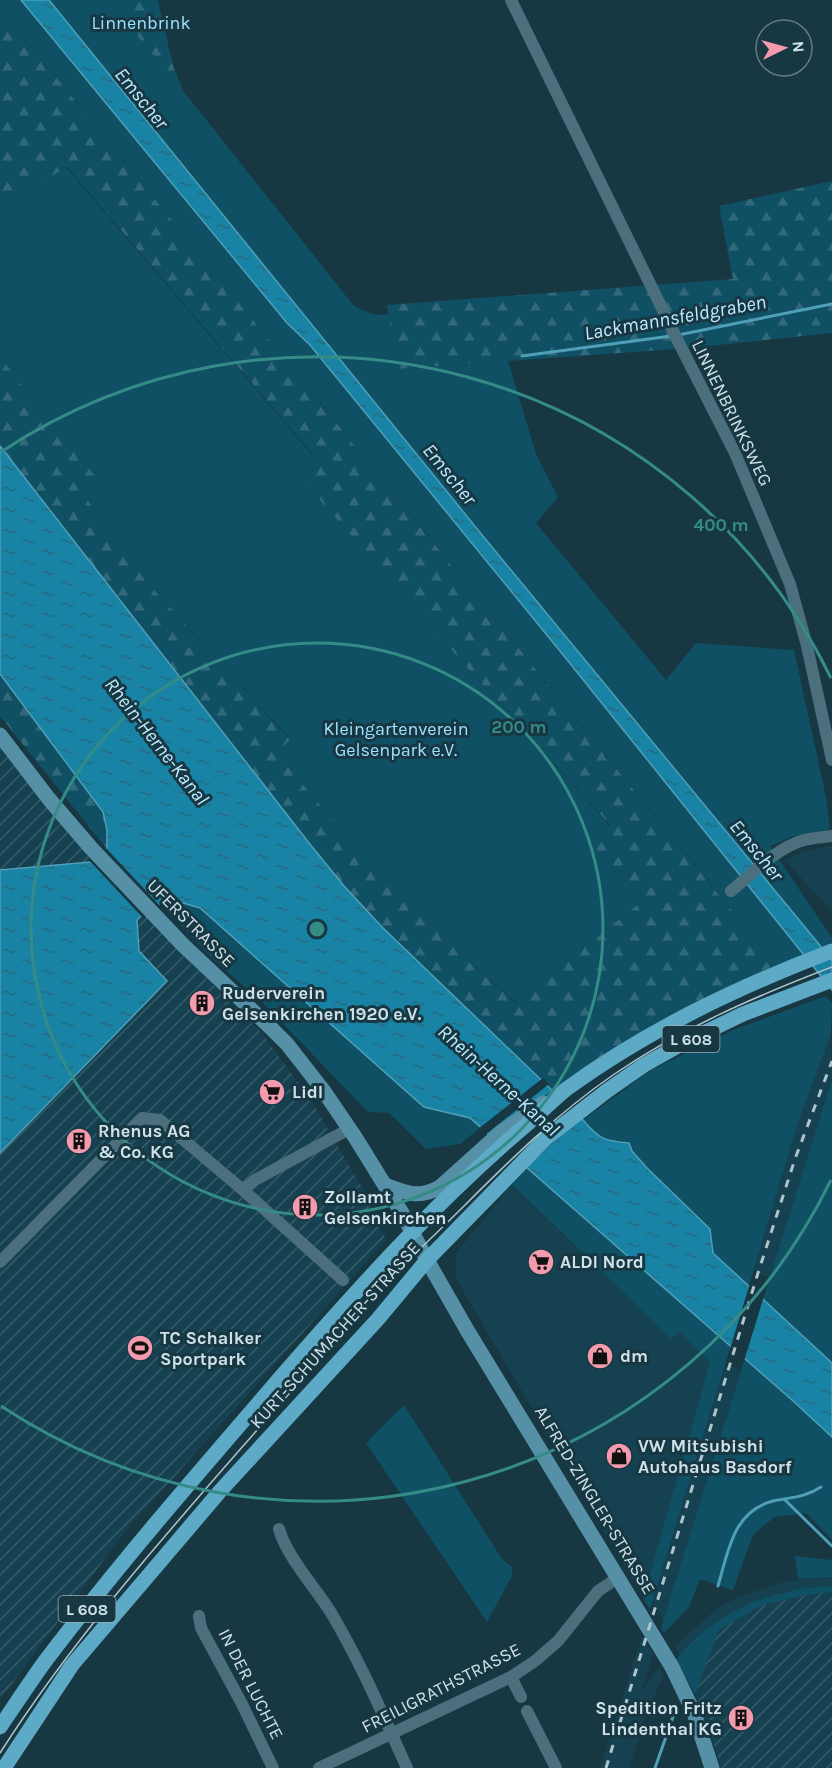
<svg xmlns="http://www.w3.org/2000/svg" width="832" height="1768" viewBox="0 0 832 1768" font-family="Karla,sans-serif">
  <style>
    .built { fill: #164150 }
    .industrial { fill: url(#industrial-furrows) }
    .green { fill: #105064 }
    .forest { fill: url(#forest-firs) }
    .water { fill: url(#water-ripples); stroke: #4f9fb8; stroke-width: 1.5 }
    .pier { fill: #173743 }
    .lines { fill: none; stroke-linecap: round; stroke-linejoin: round }
    .stream { stroke: #4f9fb8; stroke-width: 3 }
    .street { stroke: #4c6f7d; stroke-width: 12 }
    .secondary { stroke: #5690a6; stroke-width: 15 }
    .primary { stroke: #5daac6; stroke-width: 15 }
    .tram { stroke: #afc4cc; stroke-width: 1.5 }
    .rail { stroke: #afc4cc; stroke-width: 3; stroke-dasharray: 8 8; stroke-linecap: butt }
    .ring { fill: none; stroke: #358b86; stroke-width: 3 }
    .labels { text-anchor: middle; stroke-width: 6; stroke-linejoin: round; paint-order: stroke }
    .shield { fill: #173743; stroke: #98aeb6; stroke-width: 1.5 }
    .shield-label { font-size: 16px; font-weight: bold; fill: #cfe1e8 }
    .park-label { font-size: 18px; fill: #9ce2fd; stroke: #173743 }
    .street-label { font-size: 18px; fill: #cfe1e8; stroke: #173743 }
    .poi-label { font-size: 18px; font-weight: bold; fill: #cfe1e8; stroke: #173743; text-anchor: start }
    .water-label { font-size: 20px; font-style: italic; fill: #bfecff; stroke: #173743 }
    .centre { fill: #358b86; stroke: #173743; stroke-width: 3 }
    .ring-label { font-size: 18px; text-anchor: middle; font-weight: bold; fill: #358b86; stroke: #173743; stroke-width: 6; stroke-linejoin: round; paint-order: stroke }
  </style>
  <defs>
    <pattern id="industrial-furrows" width="10" height="10" patternUnits="userSpaceOnUse" patternTransform="scale(1.5)"><rect width="10" height="10" fill="#164150"/><path d="M-1 1l2-2M0 10L10 0M9 11l2-2" fill="none" stroke="#375c69"/></pattern>
    <pattern id="forest-firs" width="22" height="20" patternUnits="userSpaceOnUse" patternTransform="scale(1.5)"><rect width="22" height="20" fill="#105064"/><path d="M5 1l3.5 6h-7zM16 11l3.5 6h-7z" fill="#32697a"/></pattern>
    <pattern id="water-ripples" width="26" height="14" patternUnits="userSpaceOnUse" patternTransform="scale(1.5)"><rect width="26" height="14" fill="#1883a4"/><path d="M2 4q2-2 4 0t4 0M15 11q2-2 4 0t4 0" fill="none" stroke="#276a7e"/></pattern>
  </defs>
  <rect width="100%" height="100%" fill="#173743"/>
  <g class="built">
    <polygon points="832,845 832,912 785,860 803,852"/>
    <polygon points="831,1033 832,1079 770,1278 754,1271 796,1129"/>
    <polygon points="512,1184 671,1339 680,1332 710,1362 643,1598 455,1277 457,1252"/>
    <polygon points="725,1364 741,1370 664,1621 653,1602"/>
    <polygon points="832,1577 832,1586 787,1591 765,1598 742,1608 708,1629 680,1655 675,1646 716,1609 736,1598 786,1581"/>
    <polygon points="642,1636 653,1655 642,1689 644,1690 659,1666 664,1675 648,1709 629,1768 600,1768"/>
  </g>
  <g class="industrial">
    <polygon points="0,743 57,816 190,962 261,1032 311,1100 366,1194 386,1240 124,1533 0,1700"/>
    <polygon points="832,1592 832,1768 721,1768 711,1736 695,1694 719,1630 763,1605 806,1595"/>
  </g>
  <g class="green">
    <polygon points="0,0 158,0 177,83 354,306 375,315 389,314 397,369 508,361 536,454 558,497 536,523 666,680 696,643 794,650 826,797 830,829 791,837 770,846 832,938 832,945 777,966 0,8"/>
    <polygon points="66,167 315,458 299,476 471,672 610,826 587,846 637,905 517,1003 463,957 321,806 275,753 290,739 147,582 87,499 97,480 0,357 0,207"/>
    <polygon points="173,900 200,908 424,1107 470,1118 481,1127 460,1144 426,1149 389,1113 368,1112 261,1001 214,960 160,904"/>
    <path d="M826,996l6,8 -1,29 -35,96 -47,157 -36,-33 -3,-24 -63,-61 -15,-17 -3,-8c-25,-2 -30,-4 -46,-23l68,-50 82,-40z"/>
    <polygon points="832,1079 832,1363 763,1299"/>
    <polygon points="527,1169 731,1345 650,1610 643,1598 710,1362 680,1332 671,1339 512,1184"/>
    <polygon points="745,1358 832,1437 832,1540 806,1513 774,1517 753,1535 733,1590 700,1579 689,1607 664,1633 661,1628"/>
    <polygon points="404,1405 502,1559 512,1567 512,1576 487,1622 366,1443"/>
    <polygon points="795,1556 832,1560 832,1577 798,1579"/>
    <path d="M832,1586v6l-26,3 -43,10 -44,25 -24,64 -19,-34c26,-34 69,-59 110,-68 15,-4 31,-5 46,-6z"/>
  </g>
  <g class="forest">
    <polygon points="107,0 155,0 166,49 183,90"/>
    <polygon points="0,8 693,863 777,966 657,1024 551,1090 383,928 344,886 309,843 0,446 0,357 98,480 87,499 147,582 290,740 276,753 321,806 463,957 516,1003 637,905 587,846 610,825 471,672 298,475 315,457 67,167 0,207"/>
    <polygon points="832,181 832,333 689,348 397,369 387,305 733,279 719,206"/>
    <polygon points="0,674 104,812 107,830 107,849 0,716"/>
  </g>
  <g class="water">
    <polygon points="21,0 49,0 478,530 832,960 832,990 564,656 310,345 287,323"/>
    <path d="M0,446l309,397 35,43 39,42 200,192c16,19 21,21 46,23l3,8 15,17 63,61 3,24 119,110v74l-40,-37 -322,-282 -46,-11 -224,-199 -27,-8 -21,6 -15,14 2,31 28,30 -167,172v-283l91,-8 16,-14v-18l-4,-18 -103,-138z"/>
  </g>
  <g class="pier">
    <polygon points="104,846 161,907 154,909 143,918 88,859"/>
    <polygon points="543,1078 549,1084 485,1135 478,1129"/>
    <polygon points="555,1089 584,1117 551,1144 524,1170 487,1137"/>
    <polygon points="750,1283 764,1296 744,1361 730,1349"/>
  </g>
  <g class="lines">
    <g class="stream">
      <polyline points="678,335 832,304"/>
      <polyline points="522,356 671,336"/>
      <polyline points="784,1499 832,1546"/>
      <path d="M718,1586c10,-34 15,-75 55,-85 19,-4 31,-3 48,-14"/>
      <polyline points="655,1768 674,1714"/>
    </g>
    <g class="street">
      <polyline points="511,0 679,343 735,453 790,584 807,646 832,760"/>
      <path d="M731,891c22,-18 45,-43 73,-51 9,-2 19,-3 28,-4"/>
      <polyline points="243,1190 255,1180 349,1129"/>
      <polyline points="0,1262 142,1118 160,1120 243,1190 343,1280"/>
      <path d="M279,1529c8,28 35,57 51,82 30,50 53,104 77,157"/>
      <polyline points="199,1616 201,1628 242,1704 273,1768"/>
      <polyline points="511,1677 521,1697"/>
      <polyline points="527,1711 556,1768"/>
      <polyline points="319,1768 511,1677 535,1661 558,1641 598,1591 619,1577"/>
    </g>
    <g class="secondary">
      <polyline points="0,735 49,799 91,848 183,945 272,1029 287,1044 323,1090 355,1137 402,1213 427,1260 467,1330 672,1667 694,1713 712,1768"/>
      <path d="M385,1185c22,8 34,14 55,2l60,-54 43,-30"/>
    </g>
    <g class="primary">
      <path d="M0,1727c15,-22 30,-45 46,-67 76,-100 159,-195 241,-290 75,-86 152,-171 239,-245 13,-11 26,-24 39,-35 82,-60 173,-103 267,-139"/>
      <polyline points="4,1768 72,1665 159,1563 221,1490 378,1319 427,1260 546,1138 608,1090 644,1065 685,1042 743,1014 832,980"/>
    </g>
    <path class="tram" d="M0,1753c75,-117 167,-220 258,-324 43,-48 84,-98 127,-145 26,-27 53,-52 79,-78 47,-47 94,-93 149,-131 67,-46 143,-79 219,-108"/>
    <polyline class="rail" points="606,1768 758,1273 795,1159 832,1061"/>
  </g>
  <g class="ring">
    <circle cx="317" cy="929" r="286"/>
    <path d="M831 1180A572 572 0 0 1 1 1406M1 452A572 572 0 0 1 831 678"/>
  </g>
  <defs>
    <symbol id="building-disc" viewBox="-11 -11 22 22"><circle r="9.5" fill="#f39aac" stroke="#173743"/><path d="M-4-6H4V6H1V3H-1V6H-4ZM-2.5-4.3h1.7v1.8h-1.7ZM.8-4.3h1.7v1.8H.8ZM-2.5-1h1.7V.8h-1.7ZM.8-1h1.7V.8H.8Z" fill="#111"/></symbol>
    <symbol id="supermarket-disc" viewBox="-11 -11 22 22"><circle r="9.5" fill="#f39aac" stroke="#173743"/><path d="M-6-5.5h2.5l.6 2H6L4.5 2H-2.5L-4.4-4H-6ZM-1.5 3.2a1.3 1.3 0 1 0 .1 0ZM3 3.2a1.3 1.3 0 1 0 .1 0Z" fill="#111"/></symbol>
    <symbol id="stadium-disc" viewBox="-11 -11 22 22"><circle r="9.5" fill="#f39aac" stroke="#173743"/><path d="M0-5a6.5 5 0 1 0 0 10a6.5 5 0 1 0 0-10ZM-3.5-1.8h7v3.6h-7Z" fill="#111"/></symbol>
    <symbol id="shop-disc" viewBox="-11 -11 22 22"><circle r="9.5" fill="#f39aac" stroke="#173743"/><path d="M-5-2.5h2.3a2.7 3.5 0 0 1 5.4 0H5L5.5 6h-11ZM-1.5-2.5h3a1.5 2.3 0 0 0-3 0Z" fill="#111"/></symbol>
  </defs>
  <g fill-rule="evenodd">
    <use href="#building-disc" x="187" y="988" width="30" height="30"/>
    <use href="#supermarket-disc" x="257" y="1077" width="30" height="30"/>
    <use href="#building-disc" x="64" y="1126" width="30" height="30"/>
    <use href="#building-disc" x="290" y="1192" width="30" height="30"/>
    <use href="#supermarket-disc" x="526" y="1247" width="30" height="30"/>
    <use href="#stadium-disc" x="125" y="1333" width="30" height="30"/>
    <use href="#shop-disc" x="585" y="1341" width="30" height="30"/>
    <use href="#shop-disc" x="604" y="1441" width="30" height="30"/>
    <use href="#building-disc" x="726" y="1703" width="30" height="30"/>
  </g>
  <g class="labels">
    <g class="shield">
      <rect x="662.5" y="1026" width="57" height="26" rx="4.5"/>
      <rect x="58.5" y="1596" width="57" height="26" rx="4.5"/>
    </g>
    <g class="shield-label">
      <text x="691" y="1045">L 608</text>
      <text x="87" y="1615">L 608</text>
    </g>
    <g class="park-label">
      <text x="141" y="29">Linnenbrink</text>
      <text x="396" y="735">Kleingartenverein<tspan x="396" dy="21">Gelsenpark e.V.</tspan></text>
    </g>
    <g class="street-label">
      <text transform="translate(732 413) rotate(64)" y="6">LINNENBRINKSWEG</text>
      <text transform="translate(191 923) rotate(45)" y="6">UFERSTRASSE</text>
      <text transform="translate(335 1335) rotate(-48)" y="6">KURT-SCHUMACHER-STRASSE</text>
      <text transform="translate(595 1500) rotate(59)" y="6">ALFRED-ZINGLER-STRASSE</text>
      <text transform="translate(251 1684) rotate(63)" y="6">IN DER LUCHTE</text>
      <text transform="translate(441 1688) rotate(-27)" y="6">FREILIGRATHSTRASSE</text>
    </g>
    <g class="poi-label">
      <text x="222" y="999">Ruderverein<tspan x="222" dy="21">Gelsenkirchen 1920 e.V.</tspan></text>
      <text x="292" y="1098">Lidl</text>
      <text x="98" y="1137">Rhenus AG<tspan x="98" dy="21">&amp; Co. KG</tspan></text>
      <text x="324" y="1203">Zollamt<tspan x="324" dy="21">Gelsenkirchen</tspan></text>
      <text x="560" y="1268">ALDI Nord</text>
      <text x="160" y="1344">TC Schalker<tspan x="160" dy="21">Sportpark</tspan></text>
      <text x="620" y="1362">dm</text>
      <text x="638" y="1452">VW Mitsubishi<tspan x="638" dy="21">Autohaus Basdorf</tspan></text>
      <text x="722" y="1714" text-anchor="end">Spedition Fritz<tspan x="722" dy="21">Lindenthal KG</tspan></text>
    </g>
    <g class="water-label">
      <text transform="translate(142 98) rotate(51)" y="7">Emscher</text>
      <text transform="translate(675 317) rotate(-10)" y="7">Lackmannsfeldgraben</text>
      <text transform="translate(450 474) rotate(51)" y="7">Emscher</text>
      <text transform="translate(157 741) rotate(52)" y="7">Rhein-Herne-Kanal</text>
      <text transform="translate(757 850) rotate(51)" y="7">Emscher</text>
      <text transform="translate(499 1080) rotate(42)" y="7">Rhein-Herne-Kanal</text>
    </g>
  </g>
  <circle cx="317" cy="929" r="9" class="centre"/>
  <g class="ring-label">
    <text x="721" y="531">400 m</text>
    <text x="519" y="733">200 m</text>
  </g>
  <g transform="translate(784 48) rotate(85)"><circle r="28" fill="#173743" stroke="#617b85" stroke-width="1.5"/>
  <path d="M0-4.5L10 22L0 15L-10 22Z" fill="#f39aac"/>
  <text y="-9" font-size="16" font-weight="bold" text-anchor="middle" fill="#cfe1e8">N</text>
  </g>
</svg>
